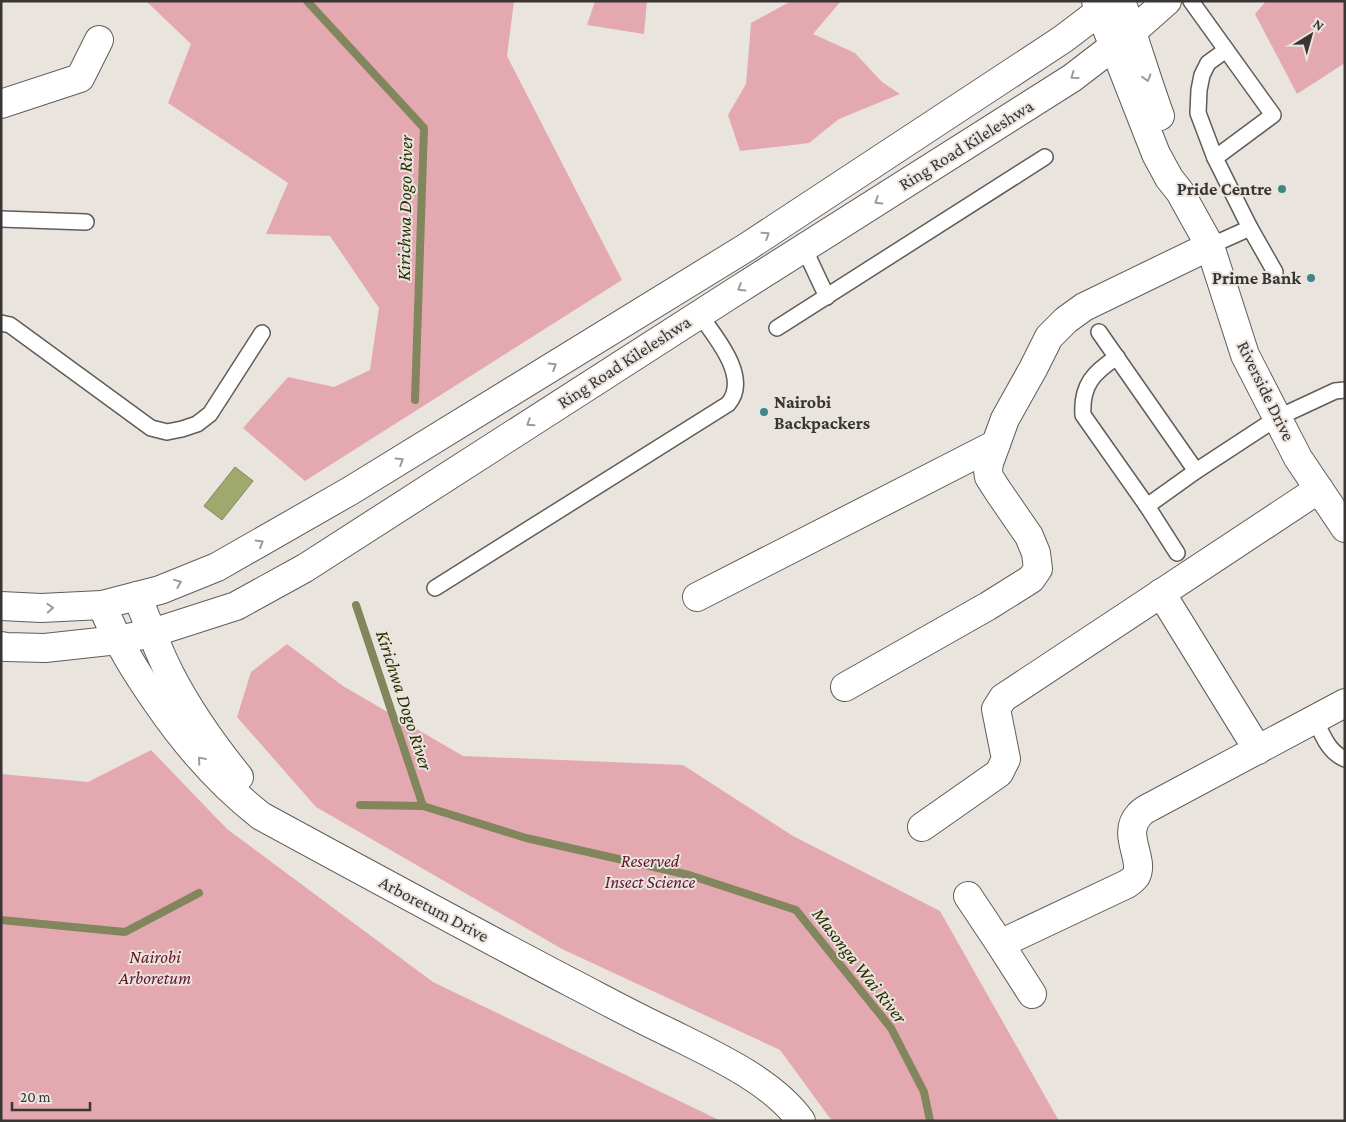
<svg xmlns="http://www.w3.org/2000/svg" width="1346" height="1122" viewBox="0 0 1346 1122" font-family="'Crimson Pro',serif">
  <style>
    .green { fill: #e4a9b0 }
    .water { fill: #a0a96d; stroke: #81865c }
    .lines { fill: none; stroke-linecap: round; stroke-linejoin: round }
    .stream { stroke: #81865c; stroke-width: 8 }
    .service-casing { stroke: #615c58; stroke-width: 18 }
    .minor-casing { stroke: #615c58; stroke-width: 30 }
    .tertiary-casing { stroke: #615c58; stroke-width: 30 }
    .secondary-casing { stroke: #615c58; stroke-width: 30 }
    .service { stroke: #fff; stroke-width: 15 }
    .minor { stroke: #fff; stroke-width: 28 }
    .tertiary { stroke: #fff; stroke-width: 28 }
    .secondary { stroke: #fff; stroke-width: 28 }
    .oneway { stroke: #9c9a9a }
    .poi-dot { fill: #3f8787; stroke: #eae4df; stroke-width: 2 }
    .labels { text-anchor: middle; stroke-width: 4; stroke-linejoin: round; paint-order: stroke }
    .street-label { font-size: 18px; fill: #383534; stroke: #eae4df }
    .poi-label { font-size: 18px; font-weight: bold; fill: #383534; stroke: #eae4df; text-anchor: end }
    .park-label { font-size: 18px; font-style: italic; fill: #65152b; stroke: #eae4df }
    .water-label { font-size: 19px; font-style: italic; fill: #2a2f00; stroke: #eae4df }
  </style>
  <rect width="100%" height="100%" fill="#eae4df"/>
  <g class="green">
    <polygon points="146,1 514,1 507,56 622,280 305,481 243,428 288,377 334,387 370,370 379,308 330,236 266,234 288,183 168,103 191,44"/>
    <polygon points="595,1 647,1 644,34 587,25"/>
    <polygon points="791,1 841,1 813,34 855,53 882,82 900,94 839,119 809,143 785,146 740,151 728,115 746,84 751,23"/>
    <polygon points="1266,1 1345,1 1345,63 1297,94 1255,14"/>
    <polygon points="287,644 343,686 463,756 683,765 793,836 940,911 1059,1121 832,1121 780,1050 562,949 316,807 237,717 251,672"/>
    <polygon points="151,750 227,829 433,982 721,1121 1,1121 1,774 88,782"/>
  </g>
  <polygon class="water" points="235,467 253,481 222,520 204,506"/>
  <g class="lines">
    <g class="stream">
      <polyline points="307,1 424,128 415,400"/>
      <polyline points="356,605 423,806"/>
      <polyline points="360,805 423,806 526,838 689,875 796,910 891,1028 924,1092 930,1121"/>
      <polyline points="1,920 125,932 199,893"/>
    </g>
    <defs>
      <g id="service">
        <polyline points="1191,1 1273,115 1215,158 1250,228 1275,272"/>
        <polyline points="1215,158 1198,113 1199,90 1202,75 1208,63 1226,50"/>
        <polyline points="1,219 86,222"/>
        <polyline points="1210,246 1250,228"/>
        <polyline points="804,248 827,297"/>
        <polyline points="1,323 10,325 151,428 167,432 182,429 197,424 210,414 262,333"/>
        <polyline points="777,328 1045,157"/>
        <polyline points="1099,332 1196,471 1277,418 1335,391 1345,390"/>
        <path d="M1117,357c-23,15 -36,28 -34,58l64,91 30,47"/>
        <polyline points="1147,506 1196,471"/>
        <path d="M435,588l293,-184c23,-26 -13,-68 -29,-90"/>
        <path d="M1315,719c7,15 13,33 30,40"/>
      </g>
      <g id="minor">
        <polyline points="1,104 80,78 99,40"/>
        <polyline points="1161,593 1258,750"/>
        <path d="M137,596c11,26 20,53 33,78 19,37 43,71 69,103"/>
        <polyline points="697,597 996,444"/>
        <path d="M102,605c15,37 33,66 56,99 29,42 62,80 103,112 103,56 206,112 311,167 31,16 62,33 94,48 44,22 106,49 135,90"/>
        <polyline points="845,687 988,606 1031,579 1038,569 1036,553 1029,536 998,491 989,477 988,470 989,463 1005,419 1033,369 1049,337 1066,320 1084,307 1210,246"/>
        <polyline points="922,827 999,773 1006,759 996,709 1003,698 1319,489"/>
        <polyline points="968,896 1000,944"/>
        <path d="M1032,994l-32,-50 127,-60c3,-2 7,-5 9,-8 9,-17 -15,-42 3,-61 3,-4 9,-7 13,-9l193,-103"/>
      </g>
      <g id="tertiary">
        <polyline points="1096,1 1156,154 1169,178 1180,192 1210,246 1245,355 1298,458 1345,528"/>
        <path d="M1121,1c14,38 25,77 39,115"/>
      </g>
      <g id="secondary">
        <polyline points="1,606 41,608 102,605 160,590 217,567 350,491 747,247 1063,39 1113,1"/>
        <polyline points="1,646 6,647 45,648 118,640 152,633 236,606 305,568 736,291 1072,78 1132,32 1167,1"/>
      </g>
    </defs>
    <use href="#service" class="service-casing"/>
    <use href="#minor" class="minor-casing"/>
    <use href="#tertiary" class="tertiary-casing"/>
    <use href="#secondary" class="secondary-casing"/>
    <use href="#service" class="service"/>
    <use href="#minor" class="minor"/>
    <use href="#tertiary" class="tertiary"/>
    <use href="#secondary" class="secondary"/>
  </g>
  <defs><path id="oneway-chevron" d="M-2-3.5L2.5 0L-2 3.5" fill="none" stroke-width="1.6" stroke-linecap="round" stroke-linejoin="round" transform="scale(1.25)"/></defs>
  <g class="oneway">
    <use href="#oneway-chevron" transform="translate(1074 76) rotate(144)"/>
    <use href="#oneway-chevron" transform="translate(1147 78) rotate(73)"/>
    <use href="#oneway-chevron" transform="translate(878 201) rotate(148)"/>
    <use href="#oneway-chevron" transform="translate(766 235) rotate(-33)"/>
    <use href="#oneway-chevron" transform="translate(741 288) rotate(148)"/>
    <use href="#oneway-chevron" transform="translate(553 366) rotate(-32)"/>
    <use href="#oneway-chevron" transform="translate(530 423) rotate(147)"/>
    <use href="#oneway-chevron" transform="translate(400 461) rotate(-32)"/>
    <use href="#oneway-chevron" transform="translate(260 543) rotate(-30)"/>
    <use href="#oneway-chevron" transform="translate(178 583) rotate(-22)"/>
    <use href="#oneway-chevron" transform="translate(50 608) rotate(-3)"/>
    <use href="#oneway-chevron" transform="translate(201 760) rotate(-131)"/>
  </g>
  <g class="poi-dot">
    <circle cx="1282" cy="189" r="5"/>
    <circle cx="1311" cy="278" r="5"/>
    <circle cx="764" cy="412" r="5"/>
  </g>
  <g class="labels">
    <g class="street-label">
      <text transform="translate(966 145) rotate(-32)" y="6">Ring Road Kileleshwa</text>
      <text transform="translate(624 362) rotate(-33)" y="6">Ring Road Kileleshwa</text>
      <text transform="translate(1266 391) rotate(64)" y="6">Riverside Drive</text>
      <text transform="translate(434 909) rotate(28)" y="6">Arboretum Drive</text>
    </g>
    <g class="poi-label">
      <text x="1272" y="195">Pride Centre</text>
      <text x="1301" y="284">Prime Bank</text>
      <text x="774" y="408" text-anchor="start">Nairobi<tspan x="774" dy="21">Backpackers</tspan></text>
    </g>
    <g class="park-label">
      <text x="650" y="867">Reserved<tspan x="650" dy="21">Insect Science</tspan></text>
      <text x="155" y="963">Nairobi<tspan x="155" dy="21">Arboretum</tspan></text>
    </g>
    <g class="water-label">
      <text transform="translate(404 208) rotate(-89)" y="7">Kirichwa Dogo River</text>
      <text transform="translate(405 700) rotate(72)" y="7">Kirichwa Dogo River</text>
      <text transform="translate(860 965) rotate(52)" y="7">Masonga Wai River</text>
    </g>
  </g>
  <rect width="1346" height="1122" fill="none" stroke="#383534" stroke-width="5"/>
  <g transform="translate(1311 35) rotate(37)" stroke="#eae4df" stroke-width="4" paint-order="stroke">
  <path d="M0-4L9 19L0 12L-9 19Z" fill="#383534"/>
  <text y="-8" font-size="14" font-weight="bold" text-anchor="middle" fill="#383534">N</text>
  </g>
  <path d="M12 1102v8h78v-8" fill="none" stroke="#383534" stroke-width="2.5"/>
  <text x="20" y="1102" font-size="15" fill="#383534" stroke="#eae4df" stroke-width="4" paint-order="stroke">20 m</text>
</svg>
